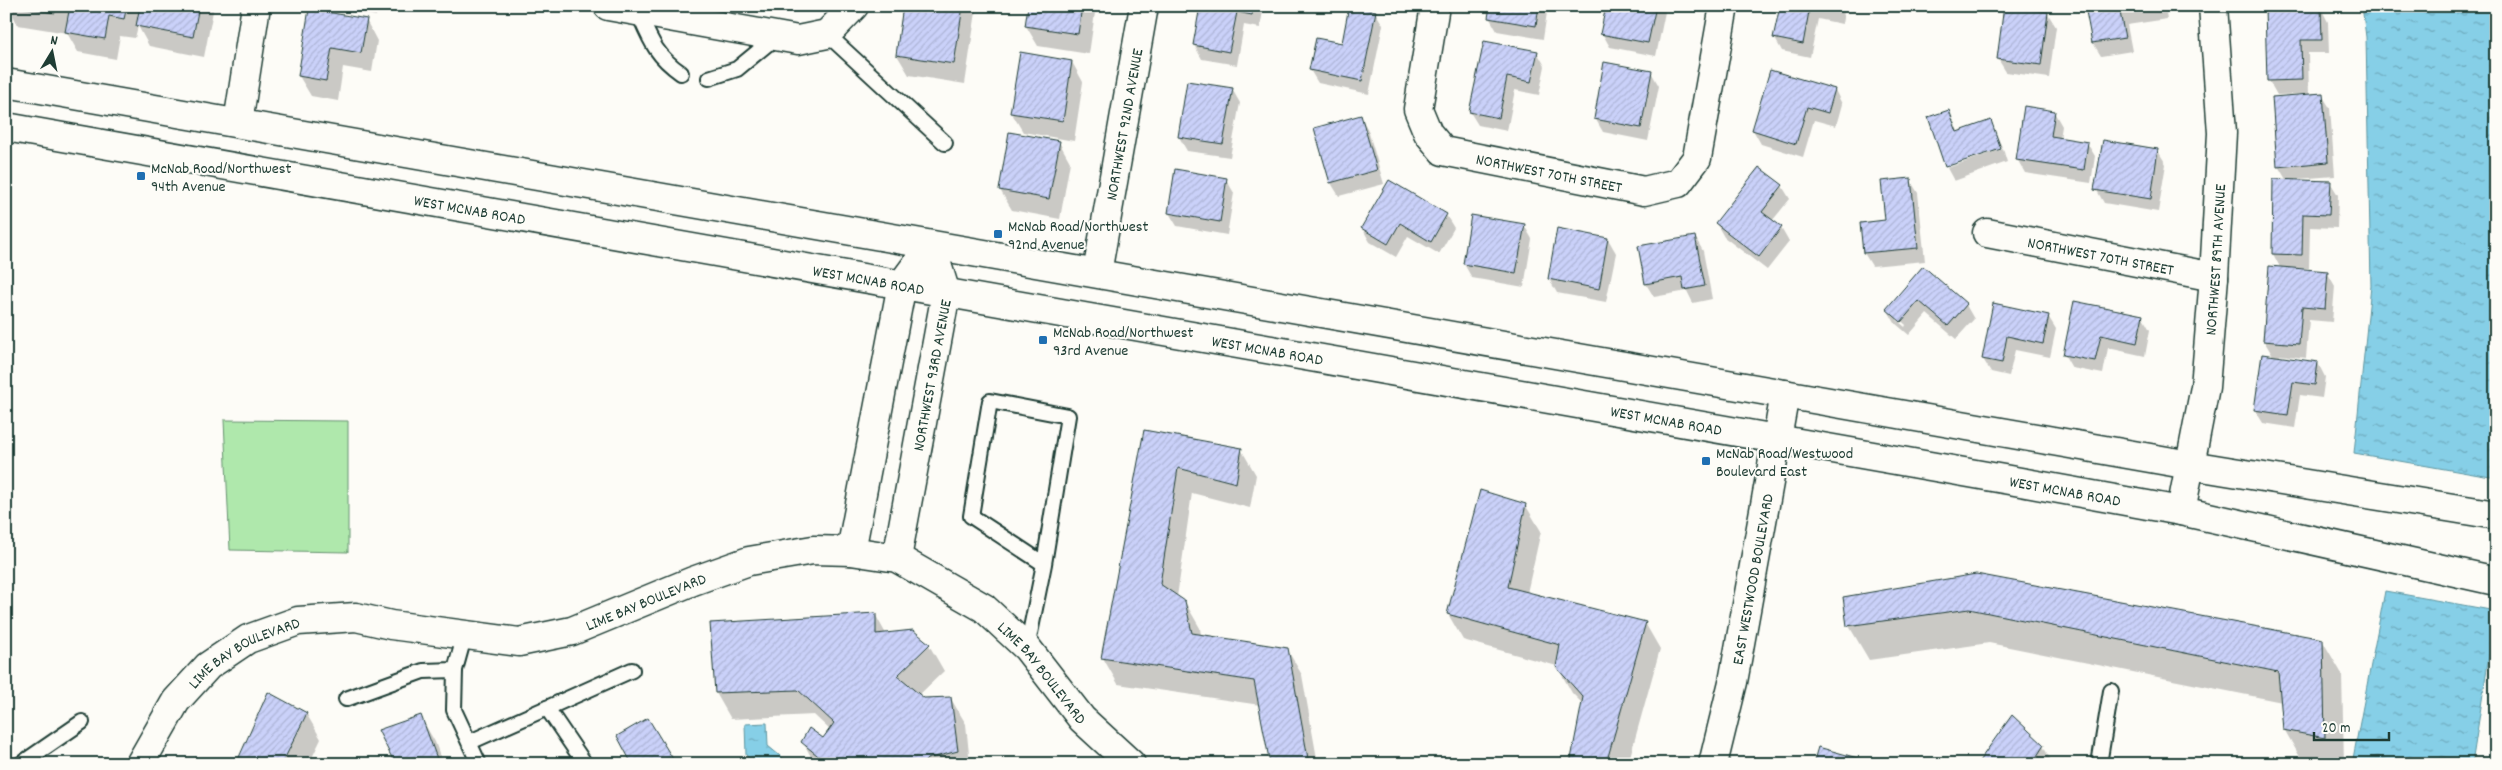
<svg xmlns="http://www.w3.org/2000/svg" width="2502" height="770" viewBox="0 0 2502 770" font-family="Dekko,sans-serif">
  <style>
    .garden { fill: #afe8ac; stroke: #679270 }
    .water { fill: url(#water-ripples); stroke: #5d959f }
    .shadow { fill: #0003; fill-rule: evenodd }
    .building { fill: url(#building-hatch); stroke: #1f3d34 }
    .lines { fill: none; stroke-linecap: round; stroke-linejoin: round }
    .service-casing { stroke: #1f3d34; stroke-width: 18 }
    .minor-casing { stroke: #1f3d34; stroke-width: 31 }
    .secondary-casing { stroke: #1f3d34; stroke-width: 31 }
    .service { stroke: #fdfcf7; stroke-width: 14 }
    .minor { stroke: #fdfcf7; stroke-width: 28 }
    .secondary { stroke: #fdfcf7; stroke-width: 28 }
    .poi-dot { fill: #1f6fb2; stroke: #fdfcf7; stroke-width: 2 }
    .labels { text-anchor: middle; stroke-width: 4; stroke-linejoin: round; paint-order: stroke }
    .street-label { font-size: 16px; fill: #1f3d34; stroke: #fdfcf7 }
    .poi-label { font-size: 16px; fill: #1f3d34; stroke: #fdfcf7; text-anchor: start }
  </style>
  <defs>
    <pattern id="water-ripples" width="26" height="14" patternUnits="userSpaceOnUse" patternTransform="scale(1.25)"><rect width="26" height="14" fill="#86cfe7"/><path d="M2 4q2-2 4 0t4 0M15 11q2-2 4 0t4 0" fill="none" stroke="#6da9bc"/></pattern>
    <pattern id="building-hatch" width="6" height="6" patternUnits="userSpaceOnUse" patternTransform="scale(1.25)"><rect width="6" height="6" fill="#cad1f9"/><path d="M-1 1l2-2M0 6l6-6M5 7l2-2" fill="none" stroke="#adb4d6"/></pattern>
  </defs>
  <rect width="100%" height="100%" fill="#fdfcf7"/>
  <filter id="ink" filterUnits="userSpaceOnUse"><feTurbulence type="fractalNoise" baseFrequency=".02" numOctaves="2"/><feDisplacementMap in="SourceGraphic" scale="10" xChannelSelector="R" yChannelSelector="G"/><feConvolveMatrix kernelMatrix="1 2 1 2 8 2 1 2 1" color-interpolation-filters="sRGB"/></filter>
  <g filter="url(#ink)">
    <polygon class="garden" points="224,420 348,421 348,552 230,550"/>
    <g class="water">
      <polygon points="2362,6 2496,6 2496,478 2354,453 2371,286 2366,37"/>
      <polygon points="2385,591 2496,611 2472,764 2352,764"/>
      <polygon points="767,723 768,746 785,760 781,764 754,764 746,755 745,724"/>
    </g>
    <g class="shadow">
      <polygon points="8,6 214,6 204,57 149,46 138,26 135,38 120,36 116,59 78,52 67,33 18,25"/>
      <polygon points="326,6 378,6 376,16"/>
      <polygon points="904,6 973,6 976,12 965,84 909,75 897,55"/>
      <polygon points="1029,6 1096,6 1089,54 1038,46 1026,26"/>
      <polygon points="1201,6 1260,6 1263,11 1260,28 1244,25 1237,65 1202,59 1194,45"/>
      <polygon points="1491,6 1548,6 1543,39 1497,31 1489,17"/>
      <polygon points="1607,6 1662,6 1665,12 1656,56 1610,47 1602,33"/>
      <polygon points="1781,6 1845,6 1842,24 1818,19 1810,57 1782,51 1774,37"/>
      <polygon points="2087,6 2165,6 2167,19 2127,25 2132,51 2101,56 2093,43"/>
      <polygon points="2321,8 2328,22 2329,53 2308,53 2309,96 2322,95 2330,108 2335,176 2296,179 2296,181 2330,182 2338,195 2337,228 2310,227 2309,268 2299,268 2299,270 2327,272 2335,286 2332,322 2309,320 2306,358 2280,355 2280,358 2318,363 2325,377 2322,398 2300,395 2295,428 2263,423 2255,410 2273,356 2264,341 2270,268 2281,269 2273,254 2287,181 2278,166 2303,96 2303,94 2277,95 2269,81 2266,10"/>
      <polygon points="310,11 366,20 377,41 372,72 343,67 338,101 311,96 299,76"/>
      <polygon points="1375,12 1383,25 1369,94 1318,83 1310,70 1343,44"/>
      <polygon points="2048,14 2056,27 2049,78 2006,72 1998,59"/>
      <polygon points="1485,42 1537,52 1545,66 1539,95 1515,90 1507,131 1478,125 1470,112"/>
      <polygon points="1072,62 1083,82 1074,141 1023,132 1011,112"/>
      <polygon points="1651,72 1659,86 1648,141 1603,132 1595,118"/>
      <polygon points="1232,89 1240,103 1230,157 1187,151 1179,137"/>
      <polygon points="1835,90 1842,104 1836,126 1814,120 1803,157 1761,144 1753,130"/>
      <polygon points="1948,111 1959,133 1990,121 2002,147 1947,166 1947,168 1929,118"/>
      <polygon points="2054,112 2062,126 2060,139 2087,143 2095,156 2091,183 2025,173 2017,159"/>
      <polygon points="1360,116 1368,130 1384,184 1339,196 1331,183 1316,129"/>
      <polygon points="1059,142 1070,162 1060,219 1012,210 1000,190"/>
      <polygon points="2003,149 2007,162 1954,181 1947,168"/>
      <polygon points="2158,151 2166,164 2158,212 2104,203 2096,189"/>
      <polygon points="1226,179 1234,193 1227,235 1177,226 1169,213"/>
      <polygon points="1910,180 1918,193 1925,261 1872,266 1864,253 1886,222"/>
      <polygon points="1782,186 1790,199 1772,221 1781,228 1789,242 1767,270 1724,237 1716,223"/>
      <polygon points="1446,215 1454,228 1439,254 1408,236 1396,257 1370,242 1362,228"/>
      <polygon points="1472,216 1524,225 1532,239 1524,287 1472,278 1464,264"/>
      <polygon points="1695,237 1703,251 1712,299 1693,303 1687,291 1654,297 1646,284"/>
      <polygon points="1608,239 1616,253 1606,302 1557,293 1549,279"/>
      <path d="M1923,268l43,37 8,14 -18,20 -29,-25 -18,21 -14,-12 -8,-14zM1897,317l9,8 -1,2 -8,-7z"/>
      <polygon points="2075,302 2142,316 2150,330 2145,356 2108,348 2103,374 2072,368 2064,354"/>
      <polygon points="1994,305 2048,316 2056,329 2050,357 2015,350 2009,376 1991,372 1983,359"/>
      <polygon points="1145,431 1241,449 1256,475 1250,508 1192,493 1177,597 1185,602 1200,628 1201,635 1287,649 1302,675 1318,764 1271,764 1260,705 1118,684 1103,658"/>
      <polygon points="1526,506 1541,531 1527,593 1645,623 1660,649 1628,764 1571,764 1583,704 1572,693 1557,666 1463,640 1448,614"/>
      <polygon points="1845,598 2322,640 2342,674 2344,764 2304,764 2284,729 2282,702 1989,643 1869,660 1849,626"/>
      <polygon points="875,614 886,634 913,632 929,645 944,671 919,695 923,699 951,699 966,724 970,764 815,764 803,742 823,740 830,730 814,715 731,719 716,693 711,624"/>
      <polygon points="306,713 321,739 309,764 237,764"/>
      <polygon points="420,716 435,742 443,764 397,764"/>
      <polygon points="2043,746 2053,764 1978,764"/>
    </g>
    <g class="building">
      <polygon points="14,6 56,6 55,13"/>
      <polygon points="70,6 127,6 124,19 109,16 105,39 65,32"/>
      <polygon points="140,6 199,6 193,37 136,26"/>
      <polygon points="903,6 963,6 954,64 896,55"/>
      <polygon points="1028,6 1082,6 1078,34 1025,26"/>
      <polygon points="1200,6 1254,6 1252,15 1237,12 1229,52 1193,45"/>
      <polygon points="1349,6 1376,11 1362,81 1309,70 1316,38 1342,43"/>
      <polygon points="1490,6 1539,6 1536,26 1488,18"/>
      <polygon points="1606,6 1656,6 1648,43 1600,34"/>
      <polygon points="1780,6 1810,6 1803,44 1773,38"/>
      <polygon points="1814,6 1835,6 1834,11"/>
      <polygon points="2004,6 2048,12 2041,65 1997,59"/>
      <polygon points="2085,6 2154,6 2120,12 2125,38 2092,43"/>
      <polygon points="2321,7 2322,40 2301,40 2302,80 2267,81 2265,8"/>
      <polygon points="309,9 367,19 361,53 332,48 326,81 298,76"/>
      <polygon points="1484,41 1538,51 1531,82 1507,77 1499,118 1469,112"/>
      <polygon points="1020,52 1072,61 1063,121 1010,113"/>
      <polygon points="1604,62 1652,71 1641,128 1594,119"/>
      <polygon points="1770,70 1835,89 1828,113 1807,107 1796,144 1752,130"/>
      <polygon points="1187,81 1233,88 1223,144 1178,137"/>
      <polygon points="2323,93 2328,162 2277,167 2272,97"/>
      <polygon points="2024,106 2055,111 2051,136 2088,142 2084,170 2016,160"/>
      <polygon points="1949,110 1957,132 1991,120 2001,149 1945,167 1928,117"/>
      <polygon points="1361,115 1377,170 1330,183 1314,128"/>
      <polygon points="1009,132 1060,141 1049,199 999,190"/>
      <polygon points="2103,140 2158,149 2151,199 2094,190"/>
      <polygon points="1759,167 1783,185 1762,212 1782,227 1759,257 1715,223"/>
      <polygon points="1175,169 1227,178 1220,222 1168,213"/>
      <polygon points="1911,178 1918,248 1863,253 1860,223 1885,220 1881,181"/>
      <polygon points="2273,179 2331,181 2329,215 2303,214 2302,255 2272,254"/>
      <polygon points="1389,180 1447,214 1431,242 1400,223 1388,244 1361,228"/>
      <polygon points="1471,215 1525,224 1516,273 1463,264"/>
      <polygon points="1557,228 1608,238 1599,289 1548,279"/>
      <polygon points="1695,236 1705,286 1684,290 1682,277 1645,284 1638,246"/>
      <polygon points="1923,266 1967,304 1948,326 1919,301 1901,322 1886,309"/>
      <polygon points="2269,266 2328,271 2325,309 2302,307 2299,344 2263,341"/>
      <polygon points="2074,301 2143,315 2137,343 2101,335 2095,361 2063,355"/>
      <polygon points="1993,303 2049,315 2043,344 2007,336 2002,363 1982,359"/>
      <polygon points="2262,354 2318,362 2315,385 2293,382 2288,415 2254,410"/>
      <polygon points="1144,430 1242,448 1236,483 1178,468 1160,584 1185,601 1192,633 1288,648 1309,764 1270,764 1254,681 1101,658"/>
      <polygon points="1480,490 1526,504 1508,587 1646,622 1606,764 1570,764 1583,697 1556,667 1560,645 1447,614"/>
      <polygon points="1976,574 2323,639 2325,738 2283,730 2278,672 1969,609 1847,626 1843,597"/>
      <polygon points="876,613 876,634 913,630 930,644 897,676 924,698 951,697 958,751 927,759 923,764 828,764 801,742 809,728 823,738 834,723 798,690 715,693 710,623"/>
      <polygon points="268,692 307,713 282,764 236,764"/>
      <polygon points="421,715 439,764 395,764 378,730"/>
      <polygon points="2012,715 2044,745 2032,764 1977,764"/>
      <polygon points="648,718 676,764 632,764 617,736"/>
      <polygon points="1818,747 1879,764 1813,764"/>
    </g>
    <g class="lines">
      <defs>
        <g id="service">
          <path d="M638,12c12,27 17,43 43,61"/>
          <polyline points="827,34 945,143"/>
          <polyline points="709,78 737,69 777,36"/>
          <polyline points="1027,648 1044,564 1068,416 990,401 971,516 1044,564"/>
          <polyline points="455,670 454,710 479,764"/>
          <polyline points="346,699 423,671 455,670 465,634"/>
          <polyline points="470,742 547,708"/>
          <polyline points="21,764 82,722"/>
          <polyline points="585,764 547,708 632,670"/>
          <polyline points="2099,764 2111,691"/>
        </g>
        <g id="minor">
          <polyline points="608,6 798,40 827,34 854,6"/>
          <path id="s1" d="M1435,6l-17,103 10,24 15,18 201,40 34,-8 19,-25 27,-152"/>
          <polyline points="238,123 256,6"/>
          <path id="s2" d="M1987,233l227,44"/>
          <path id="s3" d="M1097,273l47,-267"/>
          <path id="s4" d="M2181,511l24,-124 9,-110 8,-144 -9,-127"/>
          <polyline points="851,551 902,284 931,245"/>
          <path id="s5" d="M897,558l49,-265 -15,-48"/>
          <path id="s6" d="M140,764l36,-63 32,-35 40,-27 50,-18 58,-4 35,8 128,17 53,-11 121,-50 56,-20 64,-11 38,1 46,7 87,50 43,40 55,71 49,45"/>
          <path id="s7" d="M1713,764l20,-82 52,-288"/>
        </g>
        <g id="secondary">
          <polyline points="6,83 2190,465 2496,515"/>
          <path id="s8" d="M6,127l2009,354 166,30 315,70"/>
        </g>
      </defs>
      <use href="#service" class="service-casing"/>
      <use href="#minor" class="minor-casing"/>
      <use href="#secondary" class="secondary-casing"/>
      <use href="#service" class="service"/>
      <use href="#minor" class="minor"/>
      <use href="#secondary" class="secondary"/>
    </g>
  </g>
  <g class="poi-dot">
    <rect x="136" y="171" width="10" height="10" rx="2.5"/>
    <rect x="993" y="229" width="10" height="10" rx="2.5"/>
    <rect x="1038" y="335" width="10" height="10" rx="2.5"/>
    <rect x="1701" y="456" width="10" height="10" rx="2.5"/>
  </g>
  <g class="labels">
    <g class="street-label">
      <text dy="6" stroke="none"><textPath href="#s3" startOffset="151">NORTHWEST 92ND AVENUE</textPath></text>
      <text dy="6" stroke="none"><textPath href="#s1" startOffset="262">NORTHWEST 70TH STREET</textPath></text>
      <text dy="6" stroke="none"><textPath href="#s8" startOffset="471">WEST MCNAB ROAD</textPath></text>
      <text dy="6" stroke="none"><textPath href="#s2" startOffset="116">NORTHWEST 70TH STREET</textPath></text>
      <text dy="6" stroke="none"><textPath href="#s4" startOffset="254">NORTHWEST 89TH AVENUE</textPath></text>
      <text dy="6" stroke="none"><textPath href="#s8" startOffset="876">WEST MCNAB ROAD</textPath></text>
      <text dy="6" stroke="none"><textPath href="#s8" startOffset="1281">WEST MCNAB ROAD</textPath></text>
      <text dy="6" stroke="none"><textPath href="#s5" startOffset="186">NORTHWEST 93RD AVENUE</textPath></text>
      <text dy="6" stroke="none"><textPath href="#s8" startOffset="1686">WEST MCNAB ROAD</textPath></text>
      <text dy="6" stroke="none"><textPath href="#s8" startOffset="2091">WEST MCNAB ROAD</textPath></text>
      <text dy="6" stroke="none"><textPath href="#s7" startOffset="189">EAST WESTWOOD BOULEVARD</textPath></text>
      <text dy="6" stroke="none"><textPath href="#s6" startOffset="578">LIME BAY BOULEVARD</textPath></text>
      <text dy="6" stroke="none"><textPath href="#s6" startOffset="158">LIME BAY BOULEVARD</textPath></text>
      <text dy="6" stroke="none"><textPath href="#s6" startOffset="1026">LIME BAY BOULEVARD</textPath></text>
    </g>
    <g class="poi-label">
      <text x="151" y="173">McNab Road/Northwest<tspan x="151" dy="18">94th Avenue</tspan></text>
      <text x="1008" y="231">McNab Road/Northwest<tspan x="1008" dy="18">92nd Avenue</tspan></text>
      <text x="1053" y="337">McNab Road/Northwest<tspan x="1053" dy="18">93rd Avenue</tspan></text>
      <text x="1716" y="458">McNab Road/Westwood<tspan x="1716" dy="18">Boulevard East</tspan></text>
    </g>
  </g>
  <rect width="2502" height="770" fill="none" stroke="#fdfcf7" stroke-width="25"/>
  <rect x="12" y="12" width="2477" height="745" fill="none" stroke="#1f3d34" stroke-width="2" filter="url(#ink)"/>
  <g transform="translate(52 52) rotate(10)" stroke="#fdfcf7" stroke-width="4" paint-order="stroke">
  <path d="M0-4L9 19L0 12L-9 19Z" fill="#1f3d34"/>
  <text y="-8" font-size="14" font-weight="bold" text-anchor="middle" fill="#1f3d34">N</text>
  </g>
  <path d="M2314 732v8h75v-8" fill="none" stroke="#1f3d34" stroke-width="2.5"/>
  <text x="2322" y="732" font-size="15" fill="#1f3d34" stroke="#fdfcf7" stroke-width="4" paint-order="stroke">20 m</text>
</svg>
